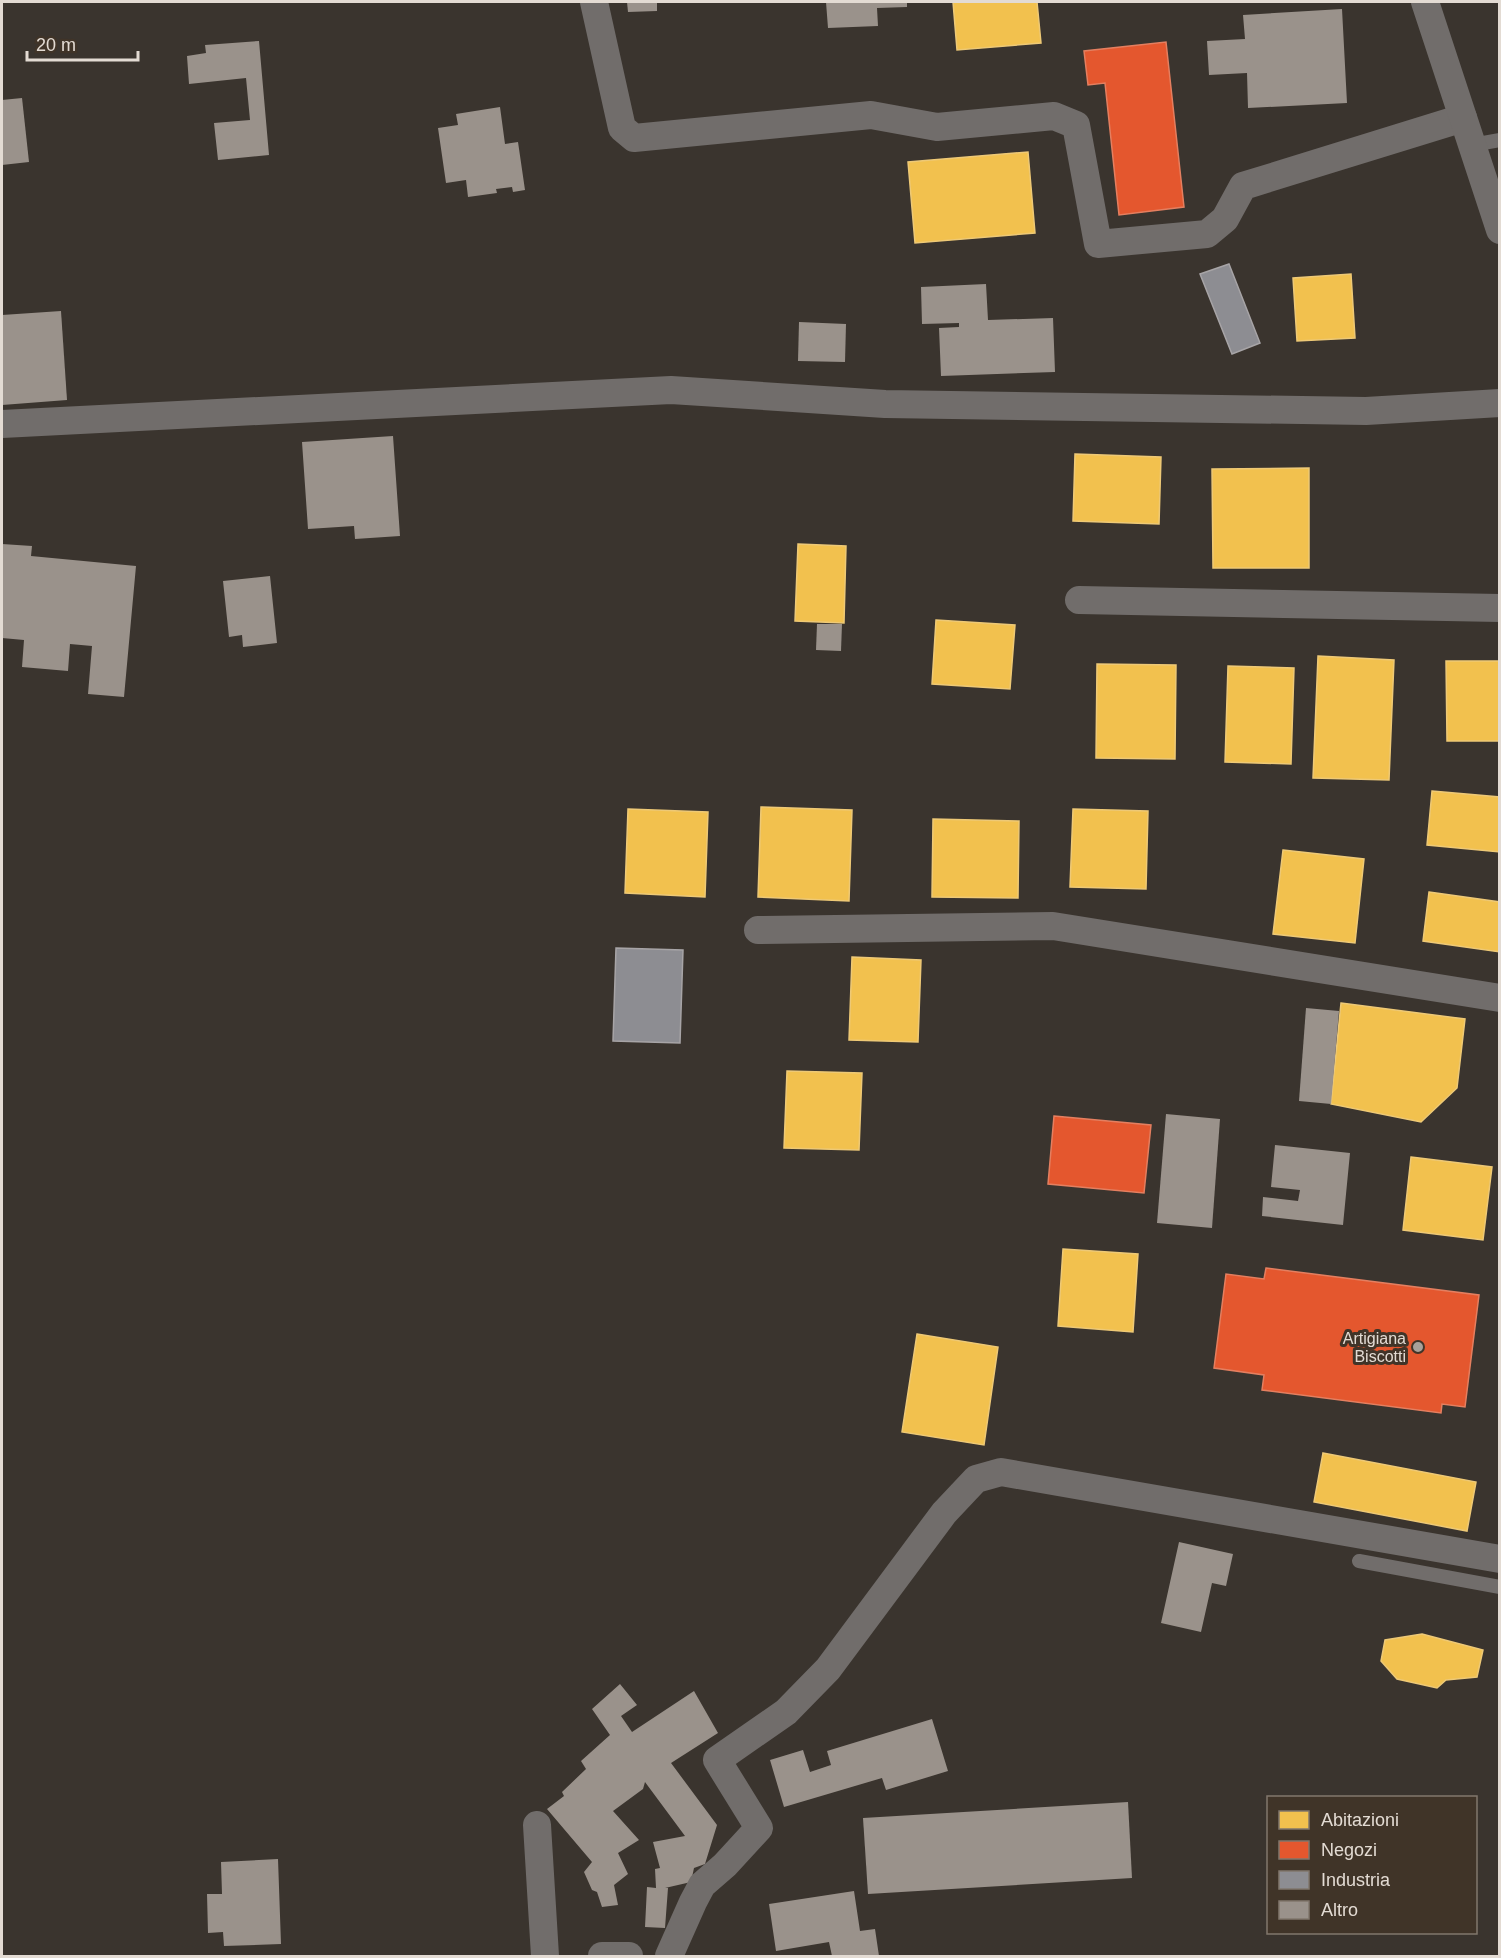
<svg xmlns="http://www.w3.org/2000/svg" width="1501" height="1958" viewBox="0 0 1501 1958" font-family="Helvetica,sans-serif">
  <style>
    .homes { fill: #f2c14e; stroke: #eec976; stroke-width: 1.5 }
    .shops { fill: #e4572e; stroke: #e47f60; stroke-width: 1.5 }
    .industry { fill: #8d8d92; stroke: #a7a4a6; stroke-width: 1.5 }
    .building { fill: #9a928b }
    .lines { fill: none; stroke-linecap: round; stroke-linejoin: round }
    .service { stroke: #716d6b; stroke-width: 14 }
    .minor { stroke: #716d6b; stroke-width: 28 }
    .poi-dot { fill: #a8a199; stroke: #403428; stroke-width: 2 }
    .labels { text-anchor: middle; stroke-width: 6; stroke-linejoin: round; paint-order: stroke }
    .poi-label { font-size: 16px; fill: #e3dbd3; stroke: #403428; text-anchor: end }
  </style>
  <rect width="100%" height="100%" fill="#3a342e"/>
  <g class="homes">
    <polygon points="953,2 1037,2 1041,43 957,50"/>
    <polygon points="1028,152 1035,233 915,243 908,162"/>
    <polygon points="1351,274 1355,338 1297,341 1293,278"/>
    <polygon points="1075,454 1161,457 1159,524 1073,521"/>
    <polygon points="1309,468 1309,568 1213,568 1212,469"/>
    <polygon points="798,544 846,546 844,623 795,621"/>
    <polygon points="936,620 1015,625 1010,689 932,684"/>
    <polygon points="1318,656 1394,660 1389,780 1313,778"/>
    <polygon points="1446,661 1500,661 1500,741 1447,741"/>
    <polygon points="1097,664 1176,665 1175,759 1096,758"/>
    <polygon points="1228,666 1294,668 1291,764 1225,762"/>
    <polygon points="1432,791 1500,797 1500,852 1427,845"/>
    <polygon points="761,807 852,810 849,901 758,897"/>
    <polygon points="628,809 708,812 705,897 625,893"/>
    <polygon points="1073,809 1148,811 1146,889 1070,887"/>
    <polygon points="933,819 1019,821 1018,898 932,897"/>
    <polygon points="1283,850 1364,859 1355,943 1273,934"/>
    <polygon points="1429,892 1500,902 1500,952 1423,941"/>
    <polygon points="852,957 921,960 918,1042 849,1040"/>
    <polygon points="1341,1003 1465,1019 1457,1088 1421,1122 1331,1104"/>
    <polygon points="787,1071 862,1073 859,1150 784,1148"/>
    <polygon points="1411,1157 1492,1167 1483,1240 1403,1230"/>
    <polygon points="1063,1249 1138,1254 1133,1332 1058,1326"/>
    <polygon points="917,1334 998,1347 984,1445 902,1432"/>
    <polygon points="1323,1453 1476,1482 1467,1531 1314,1502"/>
    <polygon points="1422,1634 1483,1650 1477,1677 1446,1680 1437,1688 1397,1679 1381,1661 1385,1640"/>
  </g>
  <g class="shops">
    <polygon points="1166,42 1184,207 1119,215 1105,83 1088,85 1084,51"/>
    <polygon points="1054,1116 1151,1125 1144,1193 1048,1184"/>
    <polygon points="1266,1268 1479,1295 1465,1407 1442,1404 1441,1413 1262,1390 1264,1375 1214,1368 1226,1274 1264,1279"/>
  </g>
  <g class="industry">
    <polygon points="1229,264 1260,343 1232,354 1200,274"/>
    <polygon points="616,948 683,950 680,1043 613,1041"/>
  </g>
  <g class="building">
    <polygon points="627,2 657,2 657,11 628,12"/>
    <polygon points="826,2 907,2 907,7 877,8 878,26 828,28"/>
    <polygon points="1342,9 1347,103 1248,108 1247,73 1209,75 1207,41 1245,39 1243,15"/>
    <polygon points="259,41 269,155 218,160 214,123 250,120 246,78 189,84 187,56 206,53 205,45"/>
    <polygon points="22,98 29,162 2,165 2,100"/>
    <polygon points="500,107 505,144 518,142 525,190 513,192 512,187 496,189 497,193 468,197 466,180 446,183 438,128 458,125 456,114"/>
    <polygon points="986,284 988,320 1053,318 1055,372 941,376 939,328 959,327 959,323 922,324 921,287"/>
    <polygon points="61,311 67,400 2,405 2,315"/>
    <polygon points="799,322 846,324 845,362 798,361"/>
    <polygon points="393,436 400,536 355,539 354,526 308,529 302,442"/>
    <polygon points="2,544 32,546 31,556 136,566 124,697 88,694 92,646 70,644 68,671 22,667 24,640 2,638"/>
    <polygon points="270,576 277,643 243,647 242,635 229,637 223,581"/>
    <polygon points="817,624 842,624 841,651 816,650"/>
    <polygon points="1306,1008 1339,1011 1331,1104 1299,1101"/>
    <polygon points="1166,1114 1220,1119 1212,1228 1157,1223"/>
    <polygon points="1275,1145 1350,1153 1343,1225 1262,1216 1263,1197 1298,1201 1300,1190 1271,1187"/>
    <polygon points="1179,1542 1233,1554 1226,1586 1212,1583 1201,1632 1161,1623"/>
    <polygon points="620,1684 637,1705 621,1716 632,1732 694,1691 718,1733 671,1763 717,1825 705,1864 694,1868 691,1882 665,1888 668,1888 665,1928 645,1927 647,1887 656,1888 655,1869 660,1868 653,1842 685,1836 645,1782 643,1789 613,1811 639,1840 618,1853 628,1874 614,1885 618,1905 602,1907 597,1892 592,1890 584,1872 592,1862 547,1809 564,1796 562,1792 586,1769 581,1761 610,1735 592,1709"/>
    <polygon points="932,1719 948,1771 886,1790 882,1778 784,1807 770,1760 803,1750 810,1772 831,1765 827,1751"/>
    <polygon points="1128,1802 1132,1878 868,1894 863,1818"/>
    <polygon points="278,1859 281,1944 224,1946 223,1932 208,1933 207,1894 222,1894 221,1862"/>
    <polygon points="854,1891 860,1931 875,1929 879,1956 832,1956 829,1942 776,1951 769,1904"/>
  </g>
  <g class="lines">
    <g class="service">
      <polyline points="1472,145 1500,140"/>
      <polyline points="1359,1561 1500,1587"/>
    </g>
    <g class="minor">
      <polyline points="594,2 622,128 634,138 871,115 937,127 1054,116 1076,125 1098,244 1207,234 1225,219 1243,186 1463,118"/>
      <polyline points="1425,2 1500,230"/>
      <polyline points="2,424 671,390 885,404 1366,411 1500,403"/>
      <polyline points="1079,600 1500,608"/>
      <polyline points="758,930 1053,926 1500,998"/>
      <polyline points="537,1825 545,1956"/>
      <polyline points="602,1956 629,1956"/>
      <polyline points="669,1956 693,1902 702,1885 725,1865 759,1828 717,1760 786,1712 828,1669 944,1513 976,1479 1001,1472 1500,1559"/>
    </g>
  </g>
  <circle class="poi-dot" cx="1418" cy="1347" r="6"/>
  <g class="labels">
    <g class="poi-label">
      <text x="1406" y="1344">Artigiana<tspan x="1406" dy="18">Biscotti</tspan></text>
    </g>
  </g>
  <rect width="1501" height="1958" fill="none" stroke="#e3dbd3" stroke-width="6"/>
  <rect x="1267" y="1796" width="210" height="138" fill="#403428" stroke="#81776c" stroke-width="1.5"/>
  <rect x="1279" y="1811" width="30" height="18" fill="#f2c14e" stroke="#81776c" stroke-width="1.5"/>
  <text x="1321" y="1826" font-size="18" fill="#e3dbd3">Abitazioni</text>
  <rect x="1279" y="1841" width="30" height="18" fill="#e4572e" stroke="#81776c" stroke-width="1.5"/>
  <text x="1321" y="1856" font-size="18" fill="#e3dbd3">Negozi</text>
  <rect x="1279" y="1871" width="30" height="18" fill="#8d8d92" stroke="#81776c" stroke-width="1.5"/>
  <text x="1321" y="1886" font-size="18" fill="#e3dbd3">Industria</text>
  <rect x="1279" y="1901" width="30" height="18" fill="#9a928b" stroke="#81776c" stroke-width="1.5"/>
  <text x="1321" y="1916" font-size="18" fill="#e3dbd3">Altro</text>
  <path d="M27 51v9h111v-9" fill="none" stroke="#e3dbd3" stroke-width="3"/>
  <text x="36" y="51" font-size="18" fill="#e3dbd3" stroke="#403428" stroke-width="4.5" paint-order="stroke">20 m</text>
</svg>
